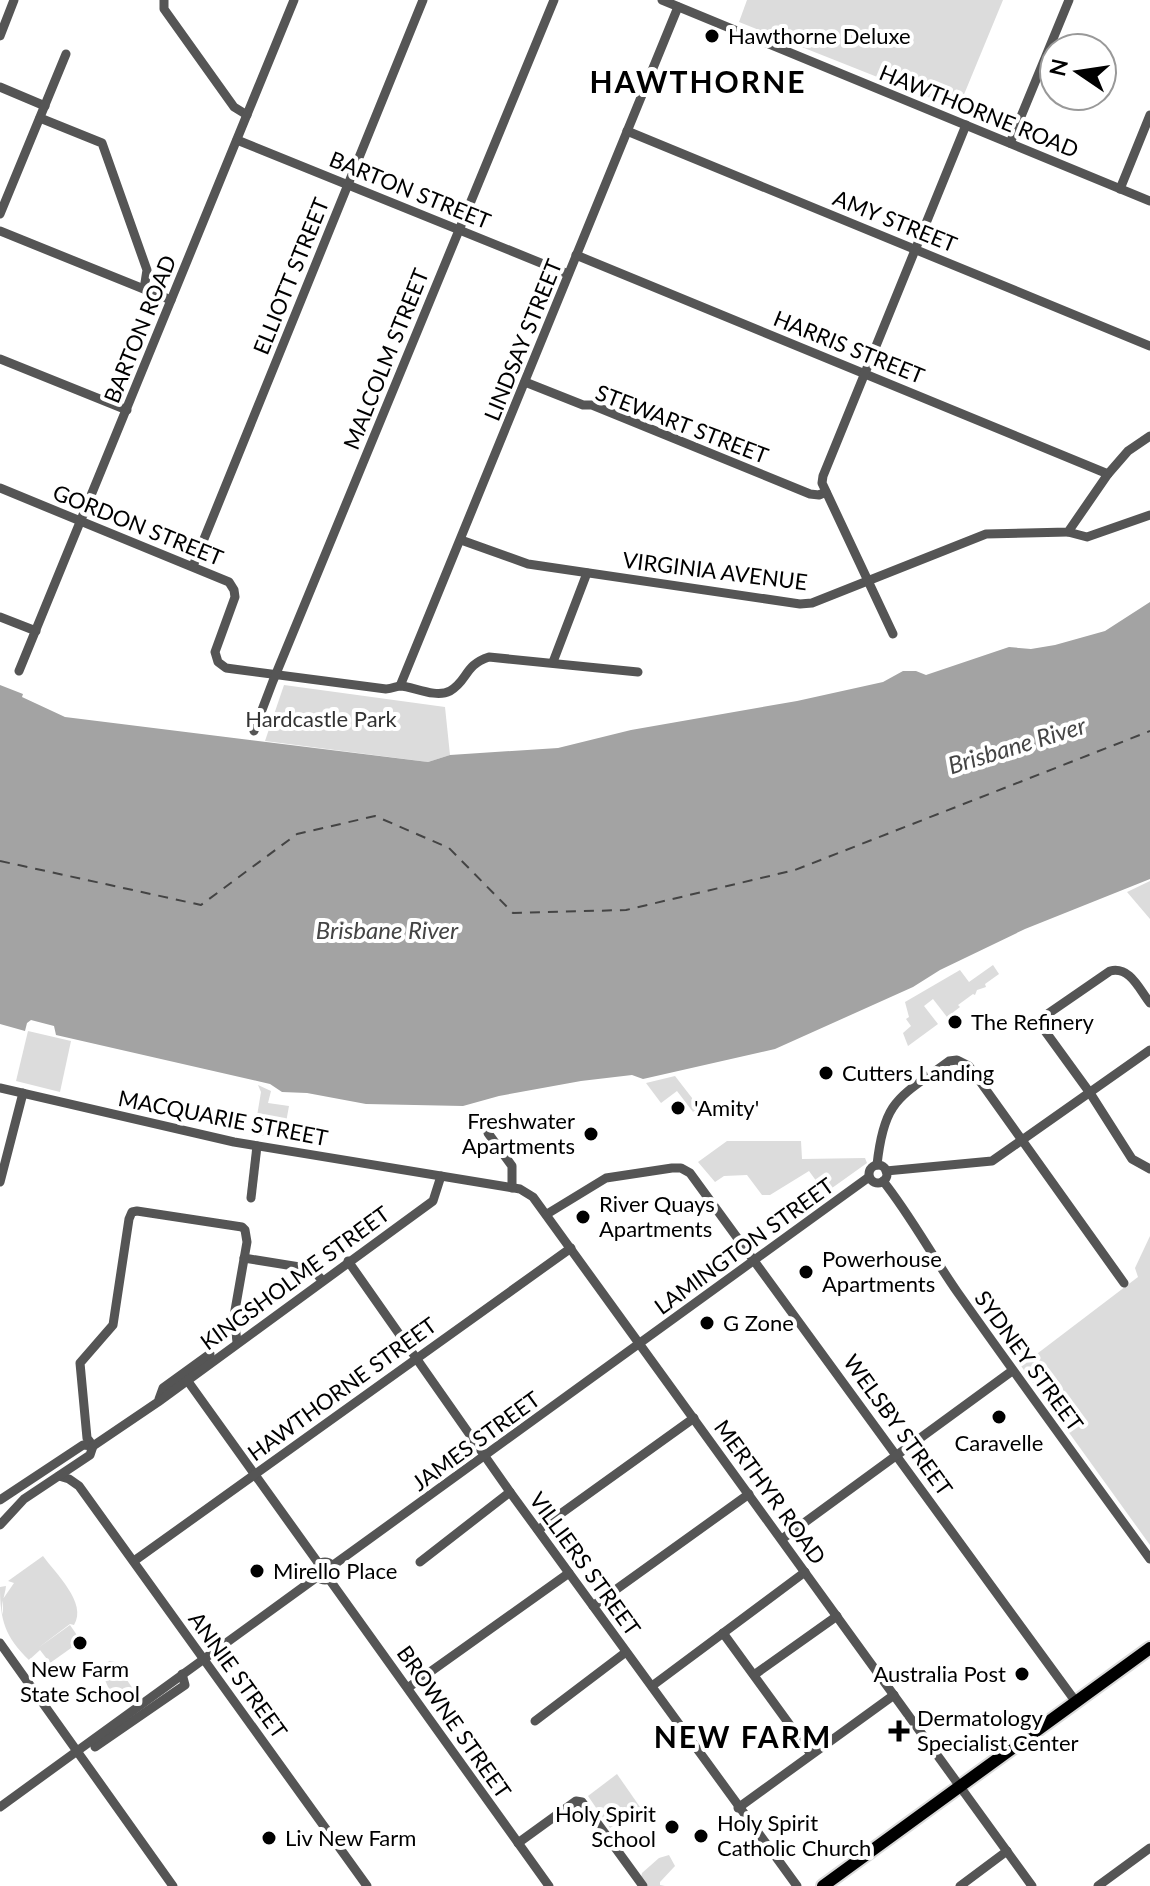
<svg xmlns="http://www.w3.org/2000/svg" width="1150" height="1886" viewBox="0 0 1150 1886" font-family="Lato,sans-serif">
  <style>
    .green { fill: #dcdcdc }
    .water { fill: #a3a3a3 }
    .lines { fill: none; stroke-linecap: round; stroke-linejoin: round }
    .ferry { stroke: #444; stroke-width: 2; stroke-dasharray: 10 8; stroke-linecap: butt }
    .major-casing { stroke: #dbdbdb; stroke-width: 16 }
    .minor { stroke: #555; stroke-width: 9 }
    .major { stroke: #000; stroke-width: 12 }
    .poi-dot { fill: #000; stroke: #fff; stroke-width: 3 }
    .labels { text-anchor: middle; stroke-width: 8; stroke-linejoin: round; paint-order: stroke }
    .poi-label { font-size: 22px; fill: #000; stroke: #fff; text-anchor: start }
    .street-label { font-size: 22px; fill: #000; stroke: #fff }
    .park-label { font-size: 22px; fill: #333; stroke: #fff }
    .water-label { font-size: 24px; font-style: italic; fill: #444; stroke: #fff }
    .district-label { font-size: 30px; font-weight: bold; letter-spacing: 2px; fill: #000; stroke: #fff }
  </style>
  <rect width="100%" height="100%" fill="#fff"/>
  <g class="green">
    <polygon points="747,0 1003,0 958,109 739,22"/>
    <polygon points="284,685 445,707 450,755 428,762 265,741"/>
    <polygon points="1150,881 1150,919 1127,892"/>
    <polygon points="993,965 999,974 985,984 986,987 977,990 975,995 973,994 958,1005 960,1007 947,1017 933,999 924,1006 938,1024 908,1046 903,1033 911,1026 906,1019 909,1017 905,1002 960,970 969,982"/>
    <polygon points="28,1031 71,1041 60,1092 16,1081"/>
    <polygon points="675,1076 699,1107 693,1112 677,1091 661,1103 646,1083"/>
    <polygon points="258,1085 271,1091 268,1103 289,1106 283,1139 254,1134 261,1092"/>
    <polygon points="727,1141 801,1141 802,1159 865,1158 867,1163 825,1193 809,1171 770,1195 762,1195 747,1175 724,1176 715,1182 698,1162"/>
    <polygon points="1150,1236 1150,1545 1021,1366 1138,1277 1135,1268"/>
    <path d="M43,1556c12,17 45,47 31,69l-4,-1 -32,24 32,-23 11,16 -31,22 -10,-13 -11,10c-24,-23 -29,-40 -29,-73l6,-1c-1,10 -6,19 -3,29v-16l11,-16 -6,-2z"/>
    <path d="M109,1661l6,1 22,33 -13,9c-13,-6 -19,-22 -22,-35z"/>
    <polygon points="617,1774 640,1807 610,1828 588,1796"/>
    <polygon points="669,1855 675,1866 660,1882 660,1885 665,1886 648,1886 641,1877 642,1873 659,1858"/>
  </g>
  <polygon class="water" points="1150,602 1150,879 1025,929 940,970 913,987 775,1049 643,1079 632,1075 581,1081 499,1096 463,1106 366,1104 307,1093 282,1092 270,1084 56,1035 54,1026 31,1020 27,1023 25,1031 0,1024 0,685 23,694 22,697 65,717 428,762 450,755 558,748 631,730 797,701 883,682 903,671 916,671 926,675 1009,647 1031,649 1055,645 1105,631"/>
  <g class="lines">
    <polyline class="ferry" points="0,861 201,905 297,834 375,816 449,848 513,913 626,910 795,870 1150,731"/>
    <defs>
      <polyline id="major" points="823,1886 1150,1648"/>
    </defs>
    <use href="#major" class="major-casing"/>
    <g class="minor">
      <polyline points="164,0 164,9 234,107 247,115"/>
      <polyline points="662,0 1150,201"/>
      <polyline points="0,36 14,0"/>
      <polyline points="0,87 45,106"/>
      <polyline points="40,118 102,143 147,270 144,289"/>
      <polyline points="627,131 1150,346"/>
      <polyline points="237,140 568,274"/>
      <polyline points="1010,143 1069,0"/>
      <polyline points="1120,189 1150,115"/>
      <polyline points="0,214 66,54"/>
      <polyline points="0,231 171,300"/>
      <polyline points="576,255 1108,474"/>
      <polyline points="0,359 127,410"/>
      <polyline points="525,382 583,405 592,405 810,494 819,495 826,492"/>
      <path d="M0,488l229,94 5,8 1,7 -20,55 3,10 8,6 160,21c5,0 9,-2 13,-3 11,-1 36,13 51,5 18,-10 14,-26 39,-34l149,15"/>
      <polyline points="1068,532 1087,537 1150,515"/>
      <polyline points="461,540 528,564 800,604 812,603 986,534 1068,532 1108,474 1128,451 1150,436"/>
      <polyline points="193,566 423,0"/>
      <polyline points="0,617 36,631"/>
      <polyline points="893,634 822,483 823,476 966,125"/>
      <polyline points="553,662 587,573"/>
      <polyline points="19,671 294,0"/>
      <polyline points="400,686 678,7"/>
      <polyline points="254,731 273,681 554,0"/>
      <path d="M1150,1003c-11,-14 -20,-37 -40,-32l-61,42 -7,8 3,10 45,62 42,66 18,10"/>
      <polyline points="0,1088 234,1142 520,1189 533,1197 1032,1886"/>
      <polyline points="488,1133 512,1166 512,1188"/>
      <path d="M877,1165c7,-66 22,-67 72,-104l8,-1 12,6 155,217"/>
      <circle cx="878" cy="1174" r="9"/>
      <polyline points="886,1171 992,1161 1150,1050"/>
      <path d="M883,1181c28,35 49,75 75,112 63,89 127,177 192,266"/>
      <polyline points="0,1182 23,1093"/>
      <polyline points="251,1198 257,1146"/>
      <polyline points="547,1214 606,1178 672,1168 681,1168 690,1173 1076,1702"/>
      <polyline points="244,1258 312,1269 322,1280"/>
      <polyline points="348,1261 510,1492 797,1886"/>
      <polyline points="187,1380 319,1564"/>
      <polyline points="159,1399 163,1388 210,1354"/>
      <polyline points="93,1446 87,1438 80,1363 113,1325 129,1219 132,1212 137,1211 242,1227 245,1230 247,1242 234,1316 237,1342"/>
      <polyline points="59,1476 69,1479 79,1486 367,1886"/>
      <polyline points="0,1500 83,1445 93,1446 158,1402 433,1201 441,1176"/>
      <polyline points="0,1525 24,1499 90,1455 93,1446"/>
      <polyline points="538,1530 694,1418"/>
      <polyline points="782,1539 1012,1371"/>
      <polyline points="134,1561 571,1248"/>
      <circle cx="325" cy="1571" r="9"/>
      <polyline points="420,1562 510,1492"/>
      <polyline points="332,1566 869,1177"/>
      <polyline points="329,1579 549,1886"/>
      <polyline points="593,1606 749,1494"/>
      <polyline points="723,1633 811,1754"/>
      <polyline points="0,1643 173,1886"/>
      <polyline points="754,1675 837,1616"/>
      <polyline points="652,1686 805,1572"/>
      <polyline points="409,1687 569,1573"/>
      <polyline points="535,1721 626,1652"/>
      <polyline points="95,1747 185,1685 182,1674"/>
      <polyline points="0,1807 317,1577"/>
      <polyline points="738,1808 894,1695"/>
      <polyline points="518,1843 576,1801 582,1802 643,1886"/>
      <polyline points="960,1886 1007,1851"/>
      <polyline points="1098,1886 1150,1848"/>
    </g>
    <use href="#major" class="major"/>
  </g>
  <g class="poi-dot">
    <circle cx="712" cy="36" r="8"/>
    <circle cx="955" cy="1022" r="8"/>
    <circle cx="826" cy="1073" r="8"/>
    <circle cx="678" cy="1108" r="8"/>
    <circle cx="591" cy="1134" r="8"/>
    <circle cx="583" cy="1217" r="8"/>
    <circle cx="806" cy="1272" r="8"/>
    <circle cx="707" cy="1323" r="8"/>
    <circle cx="999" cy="1417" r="8"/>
    <circle cx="257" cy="1571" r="8"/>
    <circle cx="80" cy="1643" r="8"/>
    <circle cx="1022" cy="1674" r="8"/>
    <path d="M895 1719h8v8h8v8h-8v8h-8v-8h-8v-8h8z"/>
    <circle cx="672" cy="1827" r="8"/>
    <circle cx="701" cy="1836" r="8"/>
    <circle cx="269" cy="1838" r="8"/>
  </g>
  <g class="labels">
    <g class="poi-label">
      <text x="728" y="44">Hawthorne Deluxe</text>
      <text x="971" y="1030">The Refinery</text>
      <text x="842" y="1081">Cutters Landing</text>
      <text x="694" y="1116">'Amity'</text>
      <text x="575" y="1129" text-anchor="end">Freshwater<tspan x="575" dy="25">Apartments</tspan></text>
      <text x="599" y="1212">River Quays<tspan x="599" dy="25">Apartments</tspan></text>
      <text x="822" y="1267">Powerhouse<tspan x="822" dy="25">Apartments</tspan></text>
      <text x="723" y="1331">G Zone</text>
      <text x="999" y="1451" text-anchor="middle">Caravelle</text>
      <text x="273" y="1579">Mirello Place</text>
      <text x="80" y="1677" text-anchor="middle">New Farm<tspan x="80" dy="25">State School</tspan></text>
      <text x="1006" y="1682" text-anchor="end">Australia Post</text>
      <text x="917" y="1726">Dermatology<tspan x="917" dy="25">Specialist Center</tspan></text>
      <text x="656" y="1822" text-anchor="end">Holy Spirit<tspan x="656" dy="25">School</tspan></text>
      <text x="717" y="1831">Holy Spirit<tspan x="717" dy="25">Catholic Church</tspan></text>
      <text x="285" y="1846">Liv New Farm</text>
    </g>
    <g class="street-label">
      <text transform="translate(979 111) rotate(22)" y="8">HAWTHORNE ROAD</text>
      <text transform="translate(410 190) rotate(22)" y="8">BARTON STREET</text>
      <text transform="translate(895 221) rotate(22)" y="8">AMY STREET</text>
      <text transform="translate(291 276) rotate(-68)" y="8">ELLIOTT STREET</text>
      <text transform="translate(140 329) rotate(-68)" y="8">BARTON ROAD</text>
      <text transform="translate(523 340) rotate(-68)" y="8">LINDSAY STREET</text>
      <text transform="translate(849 347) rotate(22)" y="8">HARRIS STREET</text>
      <text transform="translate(386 359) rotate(-68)" y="8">MALCOLM STREET</text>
      <text transform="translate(682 424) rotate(21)" y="8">STEWART STREET</text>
      <text transform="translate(138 525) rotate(22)" y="8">GORDON STREET</text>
      <text transform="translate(715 571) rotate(7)" y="8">VIRGINIA AVENUE</text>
      <text transform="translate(223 1118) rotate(11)" y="8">MACQUARIE STREET</text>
      <text transform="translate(744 1246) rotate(-36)" y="8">LAMINGTON STREET</text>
      <text transform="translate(295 1278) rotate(-36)" y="8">KINGSHOLME STREET</text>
      <text transform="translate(1029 1361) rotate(54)" y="8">SYDNEY STREET</text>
      <text transform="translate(342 1389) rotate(-36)" y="8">HAWTHORNE STREET</text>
      <text transform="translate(898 1425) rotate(54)" y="8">WELSBY STREET</text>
      <text transform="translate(476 1441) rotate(-36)" y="8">JAMES STREET</text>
      <text transform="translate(770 1492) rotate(54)" y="8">MERTHYR ROAD</text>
      <text transform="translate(585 1564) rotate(54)" y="8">VILLIERS STREET</text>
      <text transform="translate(238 1675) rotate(54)" y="8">ANNIE STREET</text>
      <text transform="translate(454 1722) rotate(55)" y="8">BROWNE STREET</text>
    </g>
    <g class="park-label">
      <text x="321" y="727">Hardcastle Park</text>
    </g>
    <g class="water-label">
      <text transform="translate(1017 746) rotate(-17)" y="8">Brisbane River</text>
      <text x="387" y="939">Brisbane River</text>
    </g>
    <g class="district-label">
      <text x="698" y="93">HAWTHORNE</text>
      <text x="743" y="1748">NEW FARM</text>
    </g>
  </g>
  <g transform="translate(1078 72) rotate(283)"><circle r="38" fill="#ffffff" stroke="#999999" stroke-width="2"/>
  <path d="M0-6L14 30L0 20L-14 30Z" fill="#000000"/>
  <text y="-12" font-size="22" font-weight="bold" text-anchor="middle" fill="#000000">N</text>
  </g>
</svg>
